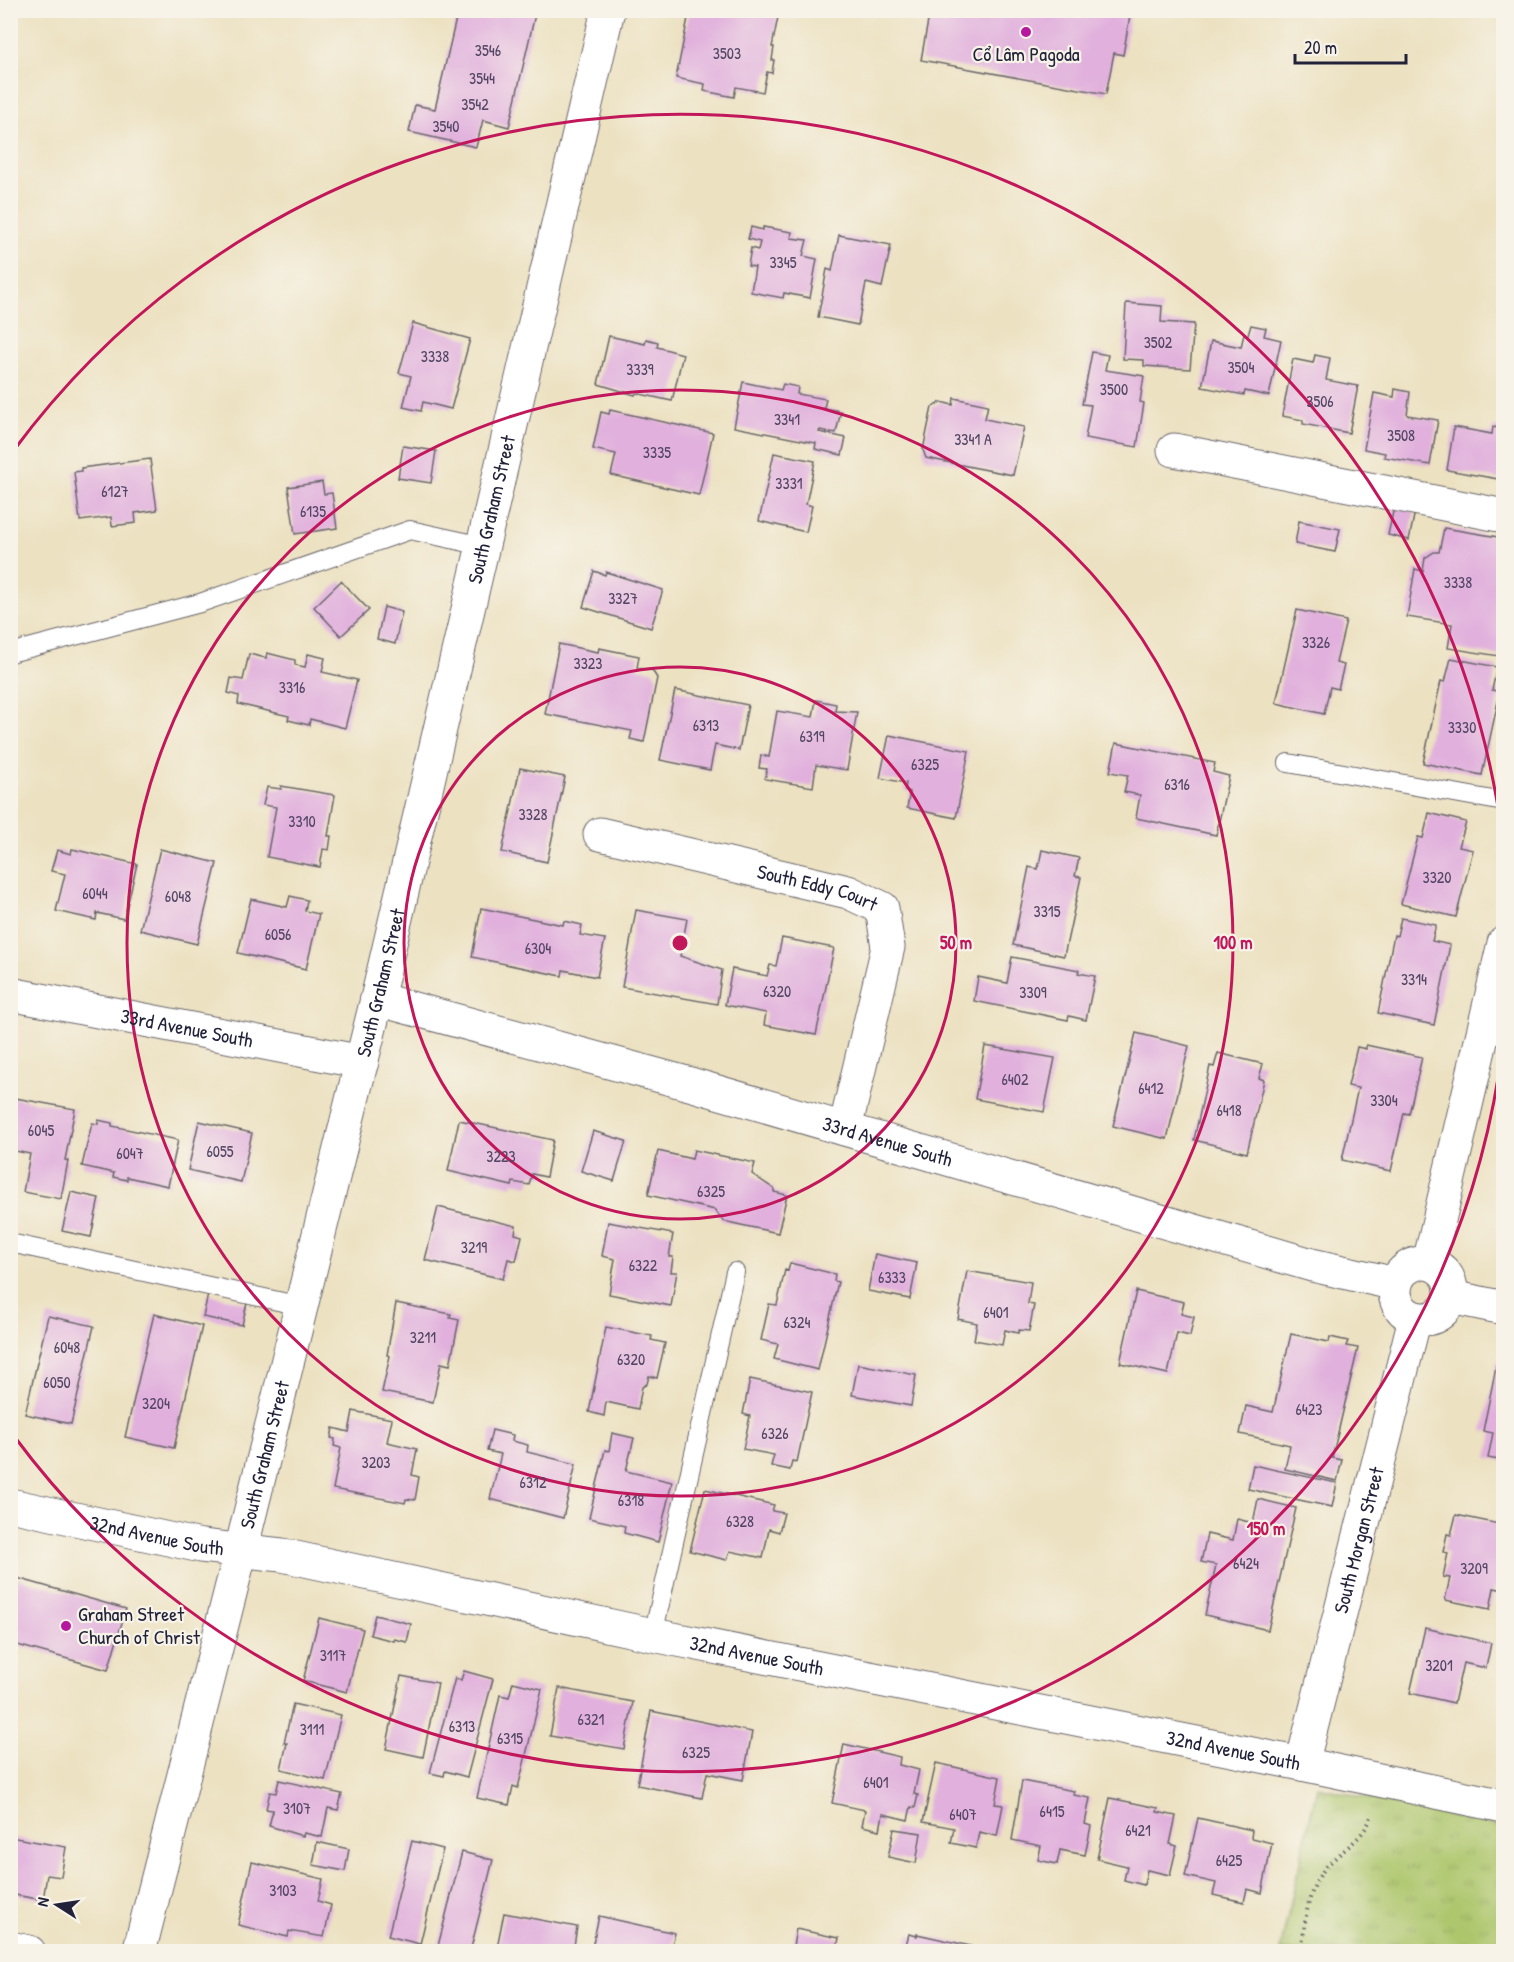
<svg xmlns="http://www.w3.org/2000/svg" width="1514" height="1962" viewBox="0 0 1514 1962" font-family="'Patrick Hand',sans-serif">
  <style>
    .grass { fill: url(#grass-tufts); stroke: #687454; stroke-width: 1.5 }
    .building { fill: #e1b0dd }
    .lines { fill: none; stroke-linecap: round; stroke-linejoin: round }
    .service-casing { stroke: #69656a; stroke-width: 20 }
    .minor-casing { stroke: #69656a; stroke-width: 35 }
    .tertiary-casing { stroke: #69656a; stroke-width: 35 }
    .path { stroke: #69656a; stroke-width: 4; stroke-dasharray: 1.5 4.5; stroke-linecap: butt }
    .service { stroke: #fff; stroke-width: 18 }
    .minor { stroke: #fff; stroke-width: 33 }
    .tertiary { stroke: #fff; stroke-width: 33 }
    .ring { fill: none; stroke: #c2185b; stroke-width: 3 }
    .poi-dot { fill: #b5179e; stroke: #f7f3e8; stroke-width: 2 }
    .labels { text-anchor: middle; stroke-width: 4.5; stroke-linejoin: round; paint-order: stroke }
    .number-label { font-size: 16px; fill: #524664 }
    .poi-label { font-size: 20px; fill: #22223b; stroke: #f7f3e8 }
    .street-label { font-size: 20px; fill: #22223b; stroke: #f7f3e8 }
    .centre { fill: #c2185b; stroke: #f7f3e8; stroke-width: 3 }
    .ring-label { font-size: 18px; text-anchor: middle; font-weight: bold; fill: #c2185b; stroke: #f7f3e8; stroke-width: 4.5; stroke-linejoin: round; paint-order: stroke }
  </style>
  <defs>
    <pattern id="grass-tufts" width="24" height="20" patternUnits="userSpaceOnUse" patternTransform="scale(1.5)"><rect width="24" height="20" fill="#adc66c"/><path d="M3 7l-1-3M5 7V3M7 7l1-3M15 17l-1-3M17 17v-4M19 17l1-3" fill="none" stroke="#95aa5e"/></pattern>
  </defs>
  <rect width="100%" height="100%" fill="#f7f3e8"/>
  <filter id="ink" filterUnits="userSpaceOnUse"><feTurbulence type="fractalNoise" baseFrequency=".0167" numOctaves="2"/><feDisplacementMap in="SourceGraphic" scale="12" xChannelSelector="R" yChannelSelector="G"/><feConvolveMatrix kernelMatrix="1 2 1 2 8 2 1 2 1" color-interpolation-filters="sRGB"/></filter>
  <filter id="wash" filterUnits="userSpaceOnUse"><feTurbulence type="fractalNoise" baseFrequency=".008" numOctaves="4" result="noise"/><feDisplacementMap in="SourceGraphic" scale="24" xChannelSelector="R" yChannelSelector="G"/><feGaussianBlur stdDeviation="1.35" result="paint"/><feColorMatrix in="noise" values="0 0 0 0 0 0 0 0 0 0 0 0 0 0 0 0 0 1.4 0 .05"/><feComposite in="paint" operator="in"/></filter>
  <g filter="url(#wash)">
    <rect width="100%" height="100%" fill="#ece1c1"/>
    <polygon class="grass" points="1317,1787 1503,1827 1503,1951 1280,1951"/>
    <g id="blocks">
      <g class="building">
        <polygon points="458,10 536,10 509,127 483,120 476,147 409,132 415,105 435,109"/>
        <polygon points="680,10 779,12 772,47 774,47 772,60 774,60 772,73 767,72 763,92 736,87 734,97 704,91 705,84 676,78 689,13"/>
        <polygon points="930,10 1131,10 1123,55 1114,53 1106,94 921,60"/>
        <polygon points="751,227 763,230 763,227 792,232 791,238 807,240 803,256 817,259 810,298 784,293 783,298 751,292 755,267 748,266 751,248 758,250 760,242 748,239"/>
        <polygon points="839,235 891,245 882,287 866,283 858,325 818,317 827,269 832,271"/>
        <polygon points="1126,303 1162,306 1161,322 1194,324 1190,369 1144,366 1144,360 1123,359"/>
        <polygon points="413,323 470,339 451,409 423,402 421,411 403,407 411,376 399,373"/>
        <polygon points="1251,325 1266,328 1264,336 1281,340 1269,396 1245,391 1244,395 1202,387 1211,341 1241,347 1244,334 1248,335"/>
        <polygon points="609,336 645,344 646,339 658,342 657,347 683,354 672,401 636,393 635,395 598,384"/>
        <polygon points="1092,352 1108,355 1105,370 1144,376 1140,402 1144,403 1137,447 1085,438 1091,405 1082,404"/>
        <polygon points="1315,355 1330,358 1326,380 1358,386 1349,433 1303,424 1303,420 1282,416 1293,359 1313,363"/>
        <polygon points="743,382 781,390 783,384 798,387 797,394 826,399 824,408 841,411 836,433 820,430 819,432 846,438 842,455 815,449 816,443 734,427"/>
        <polygon points="1395,389 1410,392 1407,415 1438,420 1430,465 1384,457 1385,453 1364,449 1374,393 1394,397"/>
        <polygon points="954,398 988,405 985,419 1024,427 1013,475 926,458 923,450 932,407 941,402 953,405"/>
        <polygon points="610,410 713,433 699,495 611,475 616,454 593,449 601,412 609,414"/>
        <polygon points="1454,427 1492,434 1493,427 1504,429 1504,480 1447,470"/>
        <polygon points="403,446 436,451 431,483 398,478"/>
        <polygon points="774,453 815,461 806,504 812,506 806,532 759,521"/>
        <polygon points="150,459 157,510 135,513 136,523 112,526 111,517 80,521 74,472 81,471 81,468"/>
        <polygon points="322,482 324,494 332,493 337,528 295,534 288,487"/>
        <polygon points="1394,507 1415,511 1409,540 1388,535"/>
        <polygon points="1299,521 1340,529 1335,552 1295,544"/>
        <polygon points="1444,528 1504,538 1504,593 1500,608 1504,608 1504,626 1499,656 1448,648 1452,624 1407,617 1415,569 1423,571 1425,558 1434,552 1439,552"/>
        <polygon points="594,571 605,575 606,572 663,590 651,628 583,607"/>
        <polygon points="341,581 369,610 341,636 314,607"/>
        <polygon points="384,607 402,612 395,644 377,639"/>
        <polygon points="1297,610 1346,621 1336,663 1344,665 1338,689 1330,687 1324,714 1276,703"/>
        <polygon points="559,644 598,652 599,648 639,656 637,668 652,670 657,678 644,742 630,739 632,731 545,714"/>
        <polygon points="267,653 295,660 295,665 305,667 308,654 325,658 322,672 357,680 345,728 310,719 309,725 288,720 289,716 238,704 239,696 228,693 231,678 243,680 249,654 266,658"/>
        <polygon points="1451,658 1497,667 1492,690 1500,692 1482,775 1423,763 1441,681 1445,682"/>
        <polygon points="675,690 748,705 739,750 715,745 710,770 660,760"/>
        <polygon points="816,700 836,704 835,711 857,712 847,770 816,765 813,787 765,779 767,769 759,768 761,755 769,757 777,711 813,717"/>
        <polygon points="889,735 969,751 956,818 907,808 910,792 905,790 906,783 880,778"/>
        <polygon points="1116,743 1215,763 1213,772 1229,776 1216,835 1136,818 1140,795 1124,792 1128,775 1110,772"/>
        <polygon points="520,768 565,777 547,862 502,852"/>
        <polygon points="281,786 335,795 328,836 331,836 329,850 323,849 320,867 267,857 276,807 263,805 267,787 281,789"/>
        <polygon points="1429,813 1466,822 1459,847 1473,850 1456,917 1401,904 1418,837 1423,838"/>
        <polygon points="72,849 137,864 124,919 97,913 96,920 56,911 65,874 51,871 57,850 71,854"/>
        <polygon points="160,849 217,863 197,944 140,930"/>
        <polygon points="1042,850 1079,858 1075,876 1081,877 1064,956 1013,945 1029,867 1038,869"/>
        <polygon points="290,896 307,900 305,911 319,914 306,969 238,953 251,899 287,907"/>
        <polygon points="481,908 563,925 564,921 582,925 580,935 605,939 597,977 563,970 562,976 472,957"/>
        <polygon points="636,910 687,919 680,956 722,970 717,1004 622,987"/>
        <polygon points="1401,918 1436,925 1432,941 1450,945 1434,1025 1378,1013 1394,935 1397,936"/>
        <polygon points="782,938 834,948 816,1035 764,1025 766,1013 725,1005 732,969 767,976 770,965 776,966"/>
        <polygon points="1012,957 1079,970 1078,973 1095,976 1086,1020 1069,1016 1068,1020 974,1001 978,977 1007,983"/>
        <polygon points="1136,1033 1189,1046 1167,1139 1113,1126"/>
        <polygon points="1366,1045 1422,1057 1409,1114 1404,1113 1391,1171 1342,1160 1358,1088 1348,1086 1357,1047 1366,1049"/>
        <polygon points="985,1046 1055,1058 1044,1112 975,1099"/>
        <polygon points="1218,1053 1263,1064 1259,1078 1264,1080 1247,1153 1194,1140 1210,1066 1214,1067"/>
        <polygon points="10,1097 75,1109 65,1160 68,1161 61,1199 23,1192 30,1154 10,1150"/>
        <polygon points="98,1120 112,1123 112,1126 178,1140 168,1186 127,1177 127,1180 113,1177 114,1173 82,1166 92,1123 98,1124"/>
        <polygon points="459,1120 553,1140 546,1177 532,1174 529,1185 513,1182 512,1186 448,1171"/>
        <polygon points="199,1121 252,1133 241,1182 188,1170"/>
        <polygon points="593,1131 626,1141 614,1181 581,1171"/>
        <polygon points="694,1150 755,1163 752,1174 774,1189 774,1192 787,1195 778,1233 723,1221 715,1210 648,1195 658,1151 692,1159"/>
        <polygon points="71,1192 99,1198 91,1237 62,1231"/>
        <polygon points="438,1207 516,1226 515,1234 522,1236 516,1261 508,1259 503,1279 425,1260"/>
        <polygon points="608,1222 673,1234 669,1257 673,1257 671,1272 677,1272 671,1306 609,1294 615,1259 602,1256"/>
        <polygon points="875,1254 917,1263 910,1299 868,1291"/>
        <polygon points="790,1263 835,1274 834,1281 838,1282 818,1370 774,1359 778,1344 761,1340 769,1304 777,1305 785,1270 788,1271"/>
        <polygon points="967,1271 1031,1282 1028,1304 1034,1305 1029,1331 1019,1330 1018,1333 1005,1330 1002,1345 974,1340 977,1323 958,1319"/>
        <polygon points="1136,1291 1184,1302 1181,1314 1194,1317 1190,1336 1177,1333 1168,1374 1120,1363"/>
        <polygon points="208,1294 247,1303 242,1325 203,1317"/>
        <polygon points="396,1303 451,1314 450,1318 459,1320 450,1365 441,1363 433,1402 382,1392 390,1356 387,1355"/>
        <polygon points="154,1314 202,1326 174,1448 125,1437"/>
        <polygon points="48,1316 94,1326 71,1424 25,1414"/>
        <polygon points="606,1327 652,1336 651,1340 665,1343 657,1378 649,1376 647,1384 642,1387 638,1409 606,1402 604,1416 589,1412"/>
        <polygon points="1291,1334 1329,1342 1330,1337 1348,1341 1346,1346 1358,1348 1332,1458 1342,1460 1337,1481 1285,1469 1290,1445 1240,1434 1246,1406 1273,1412"/>
        <polygon points="1497,1362 1504,1363 1504,1461 1488,1458 1493,1433 1483,1431"/>
        <polygon points="858,1364 916,1375 911,1406 852,1395"/>
        <polygon points="750,1379 812,1392 797,1462 792,1461 790,1470 771,1466 774,1455 743,1449 750,1416 743,1414"/>
        <polygon points="353,1411 392,1419 387,1442 417,1449 412,1475 419,1477 415,1500 406,1499 405,1503 333,1489 341,1448 334,1446 335,1439 331,1438 333,1428 349,1432"/>
        <polygon points="492,1430 513,1435 512,1441 528,1445 527,1452 576,1464 563,1518 490,1499 501,1454 487,1451"/>
        <polygon points="612,1433 634,1438 626,1471 672,1482 658,1542 624,1533 625,1526 589,1518 605,1450 609,1451"/>
        <polygon points="1253,1465 1337,1483 1332,1507 1248,1489"/>
        <polygon points="705,1489 774,1505 772,1511 784,1513 779,1532 769,1529 763,1558 730,1551 727,1560 690,1551"/>
        <polygon points="1258,1499 1296,1508 1268,1630 1205,1615 1216,1565 1201,1562 1207,1534 1233,1540 1237,1519 1253,1523"/>
        <polygon points="1456,1515 1504,1525 1504,1541 1500,1559 1504,1560 1504,1590 1494,1588 1490,1609 1445,1600 1450,1578 1443,1577 1448,1553 1443,1552 1447,1534 1451,1535"/>
        <polygon points="10,1576 126,1609 108,1670 10,1643"/>
        <polygon points="375,1615 411,1624 407,1642 394,1639 394,1641 370,1635"/>
        <polygon points="319,1618 363,1629 347,1692 303,1681"/>
        <polygon points="1425,1628 1491,1643 1486,1668 1463,1663 1454,1703 1410,1693"/>
        <polygon points="464,1671 493,1679 467,1777 445,1771 444,1776 430,1773 455,1678 461,1680"/>
        <polygon points="401,1676 438,1683 423,1757 386,1749"/>
        <polygon points="513,1682 542,1689 518,1788 513,1786 509,1805 477,1798 500,1695 509,1697"/>
        <polygon points="559,1688 633,1702 624,1749 550,1736"/>
        <polygon points="293,1704 341,1715 325,1780 281,1769 287,1743 284,1743"/>
        <polygon points="651,1711 752,1732 743,1780 707,1773 702,1798 637,1785"/>
        <polygon points="844,1744 900,1757 899,1765 919,1770 914,1794 918,1795 915,1808 911,1807 908,1820 883,1814 880,1830 862,1826 865,1810 832,1803"/>
        <polygon points="936,1763 1000,1777 995,1804 1003,1805 997,1836 979,1832 976,1848 951,1843 954,1828 923,1822"/>
        <polygon points="279,1780 342,1794 338,1810 328,1808 322,1837 304,1833 303,1836 269,1826 273,1810 266,1809 270,1792 276,1793"/>
        <polygon points="1022,1781 1074,1791 1073,1795 1090,1798 1085,1824 1091,1826 1085,1855 1060,1850 1057,1864 1038,1860 1041,1846 1012,1840"/>
        <polygon points="1110,1798 1158,1808 1157,1812 1176,1816 1170,1844 1177,1846 1170,1875 1147,1870 1144,1885 1124,1880 1127,1866 1097,1859"/>
        <polygon points="1198,1818 1252,1830 1251,1838 1272,1843 1262,1893 1247,1889 1244,1902 1213,1895 1216,1883 1185,1876"/>
        <polygon points="894,1829 921,1833 916,1863 888,1857"/>
        <polygon points="10,1837 66,1847 61,1877 47,1875 43,1900 10,1894"/>
        <polygon points="412,1841 443,1849 420,1944 388,1936"/>
        <polygon points="317,1842 349,1849 345,1871 313,1865"/>
        <polygon points="462,1852 493,1860 470,1952 458,1952 438,1946"/>
        <polygon points="252,1862 323,1879 318,1901 331,1905 324,1937 289,1931 288,1937 238,1925"/>
        <polygon points="504,1913 577,1927 573,1952 496,1952"/>
        <polygon points="599,1916 675,1933 670,1952 591,1952"/>
        <polygon points="796,1929 839,1938 836,1952 792,1952"/>
        <polygon points="909,1934 917,1936 917,1934 971,1946 970,1952 904,1952"/>
        <polygon points="1008,1947 1022,1951 1022,1952 1007,1952"/>
      </g>
    </g>
  </g>
  <g filter="url(#ink)">
    <use href="#blocks" fill-opacity="0" stroke="#69656a" stroke-width="1.5"/>
    <g class="lines">
      <defs>
        <g id="service">
          <polyline points="10,653 200,603 410,530 483,546"/>
          <polyline points="1288,763 1504,802"/>
          <polyline points="10,1243 301,1306"/>
          <polyline points="653,1635 735,1272"/>
        </g>
        <g id="minor">
          <polyline points="1174,450 1504,516"/>
          <path id="s1" d="M600,834l248,58 34,16 6,39 -43,182"/>
          <path id="s2" d="M10,994l352,68"/>
          <path id="s3" d="M377,999l313,85 622,181 84,19"/>
          <circle cx="1423" cy="1291" r="28"/>
          <polyline points="1429,1263 1504,943"/>
          <polyline points="1451,1297 1504,1308"/>
          <path id="s4" d="M10,1505l191,41 81,9 371,80 649,129 202,42"/>
          <path id="s5" d="M1302,1764l113,-446"/>
          <polyline points="10,1948 29,1952"/>
        </g>
        <g id="tertiary">
          <path id="s6" d="M139,1952l102,-402 136,-551 231,-989"/>
        </g>
      </defs>
      <use href="#service" class="service-casing"/>
      <use href="#minor" class="minor-casing"/>
      <use href="#tertiary" class="tertiary-casing"/>
      <path class="path" d="M1301,1952c4,-25 5,-57 20,-78 14,-22 45,-33 51,-61"/>
      <use href="#service" class="service"/>
      <use href="#minor" class="minor"/>
      <use href="#tertiary" class="tertiary"/>
    </g>
  </g>
  <g class="ring">
    <circle cx="680" cy="943" r="276"/>
    <circle cx="680" cy="943" r="553"/>
    <path d="M1503 1044A829 829 0 0 1 14 1436M14 450A829 829 0 0 1 1503 842"/>
  </g>
  <g class="poi-dot">
    <circle cx="1026" cy="32" r="6"/>
    <circle cx="66" cy="1626" r="6"/>
  </g>
  <g class="labels">
    <g class="number-label">
      <text x="488" y="56">3546</text>
      <text x="727" y="59">3503</text>
      <text x="482" y="84">3544</text>
      <text x="475" y="110">3542</text>
      <text x="446" y="132">3540</text>
      <text x="783" y="268">3345</text>
      <text x="1158" y="348">3502</text>
      <text x="435" y="362">3338</text>
      <text x="1241" y="373">3504</text>
      <text x="640" y="375">3339</text>
      <text x="1114" y="395">3500</text>
      <text x="1320" y="407">3506</text>
      <text x="787" y="425">3341</text>
      <text x="1401" y="441">3508</text>
      <text x="973" y="445">3341 A</text>
      <text x="657" y="458">3335</text>
      <text x="789" y="489">3331</text>
      <text x="115" y="497">6127</text>
      <text x="313" y="517">6135</text>
      <text x="1458" y="588">3338</text>
      <text x="623" y="604">3327</text>
      <text x="1316" y="648">3326</text>
      <text x="588" y="669">3323</text>
      <text x="292" y="693">3316</text>
      <text x="706" y="731">6313</text>
      <text x="1462" y="733">3330</text>
      <text x="812" y="742">6319</text>
      <text x="925" y="770">6325</text>
      <text x="1177" y="790">6316</text>
      <text x="533" y="820">3328</text>
      <text x="302" y="827">3310</text>
      <text x="1437" y="883">3320</text>
      <text x="95" y="899">6044</text>
      <text x="178" y="902">6048</text>
      <text x="1047" y="917">3315</text>
      <text x="278" y="940">6056</text>
      <text x="538" y="954">6304</text>
      <text x="1414" y="985">3314</text>
      <text x="777" y="997">6320</text>
      <text x="1033" y="998">3309</text>
      <text x="1015" y="1085">6402</text>
      <text x="1151" y="1094">6412</text>
      <text x="1384" y="1106">3304</text>
      <text x="1229" y="1116">6418</text>
      <text x="41" y="1136">6045</text>
      <text x="220" y="1157">6055</text>
      <text x="130" y="1159">6047</text>
      <text x="501" y="1162">3223</text>
      <text x="711" y="1197">6325</text>
      <text x="474" y="1253">3219</text>
      <text x="643" y="1271">6322</text>
      <text x="892" y="1283">6333</text>
      <text x="996" y="1318">6401</text>
      <text x="797" y="1328">6324</text>
      <text x="423" y="1343">3211</text>
      <text x="67" y="1353">6048</text>
      <text x="631" y="1365">6320</text>
      <text x="57" y="1388">6050</text>
      <text x="156" y="1409">3204</text>
      <text x="1309" y="1415">6423</text>
      <text x="775" y="1439">6326</text>
      <text x="376" y="1468">3203</text>
      <text x="533" y="1488">6312</text>
      <text x="631" y="1506">6318</text>
      <text x="740" y="1527">6328</text>
      <text x="1246" y="1569">6424</text>
      <text x="1474" y="1574">3209</text>
      <text x="333" y="1661">3117</text>
      <text x="1439" y="1671">3201</text>
      <text x="591" y="1725">6321</text>
      <text x="462" y="1732">6313</text>
      <text x="312" y="1735">3111</text>
      <text x="510" y="1744">6315</text>
      <text x="696" y="1758">6325</text>
      <text x="876" y="1788">6401</text>
      <text x="297" y="1814">3107</text>
      <text x="1052" y="1817">6415</text>
      <text x="963" y="1820">6407</text>
      <text x="1138" y="1836">6421</text>
      <text x="1229" y="1866">6425</text>
      <text x="283" y="1896">3103</text>
    </g>
    <g class="poi-label">
      <text x="1026" y="61">Cổ Lâm Pagoda</text>
      <text x="78" y="1621" text-anchor="start">Graham Street<tspan x="78" dy="23">Church of Christ</tspan></text>
    </g>
    <g class="street-label">
      <text dy="7" stroke="none"><textPath href="#s6" startOffset="1485">South Graham Street</textPath></text>
      <text dy="7" stroke="none"><textPath href="#s1" startOffset="224">South Eddy Court</textPath></text>
      <text dy="7" stroke="none"><textPath href="#s6" startOffset="999">South Graham Street</textPath></text>
      <text dy="7" stroke="none"><textPath href="#s2" startOffset="180">33rd Avenue South</textPath></text>
      <text dy="7" stroke="none"><textPath href="#s3" startOffset="530">33rd Avenue South</textPath></text>
      <text dy="7" stroke="none"><textPath href="#s6" startOffset="513">South Graham Street</textPath></text>
      <text dy="7" stroke="none"><textPath href="#s4" startOffset="150">32nd Avenue South</textPath></text>
      <text dy="7" stroke="none"><textPath href="#s5" startOffset="231">South Morgan Street</textPath></text>
      <text dy="7" stroke="none"><textPath href="#s4" startOffset="762">32nd Avenue South</textPath></text>
      <text dy="7" stroke="none"><textPath href="#s4" startOffset="1248">32nd Avenue South</textPath></text>
    </g>
  </g>
  <circle cx="680" cy="943" r="9" class="centre"/>
  <g class="ring-label">
    <text x="956" y="949">50 m</text>
    <text x="1233" y="949">100 m</text>
    <text x="1266" y="1535">150 m</text>
  </g>
  <rect width="1514" height="1962" fill="none" stroke="#f7f3e8" stroke-width="36"/>
  <g transform="translate(57 1905) rotate(282)" stroke="#f7f3e8" stroke-width="4.5" paint-order="stroke">
  <path d="M0-4.5L10 22L0 15L-10 22Z" fill="#22223b"/>
  <text y="-9" font-size="16" font-weight="bold" text-anchor="middle" fill="#22223b">N</text>
  </g>
  <path d="M1295 54v9h111v-9" fill="none" stroke="#22223b" stroke-width="3"/>
  <text x="1304" y="54" font-size="18" fill="#22223b" stroke="#f7f3e8" stroke-width="4.5" paint-order="stroke">20 m</text>
</svg>
